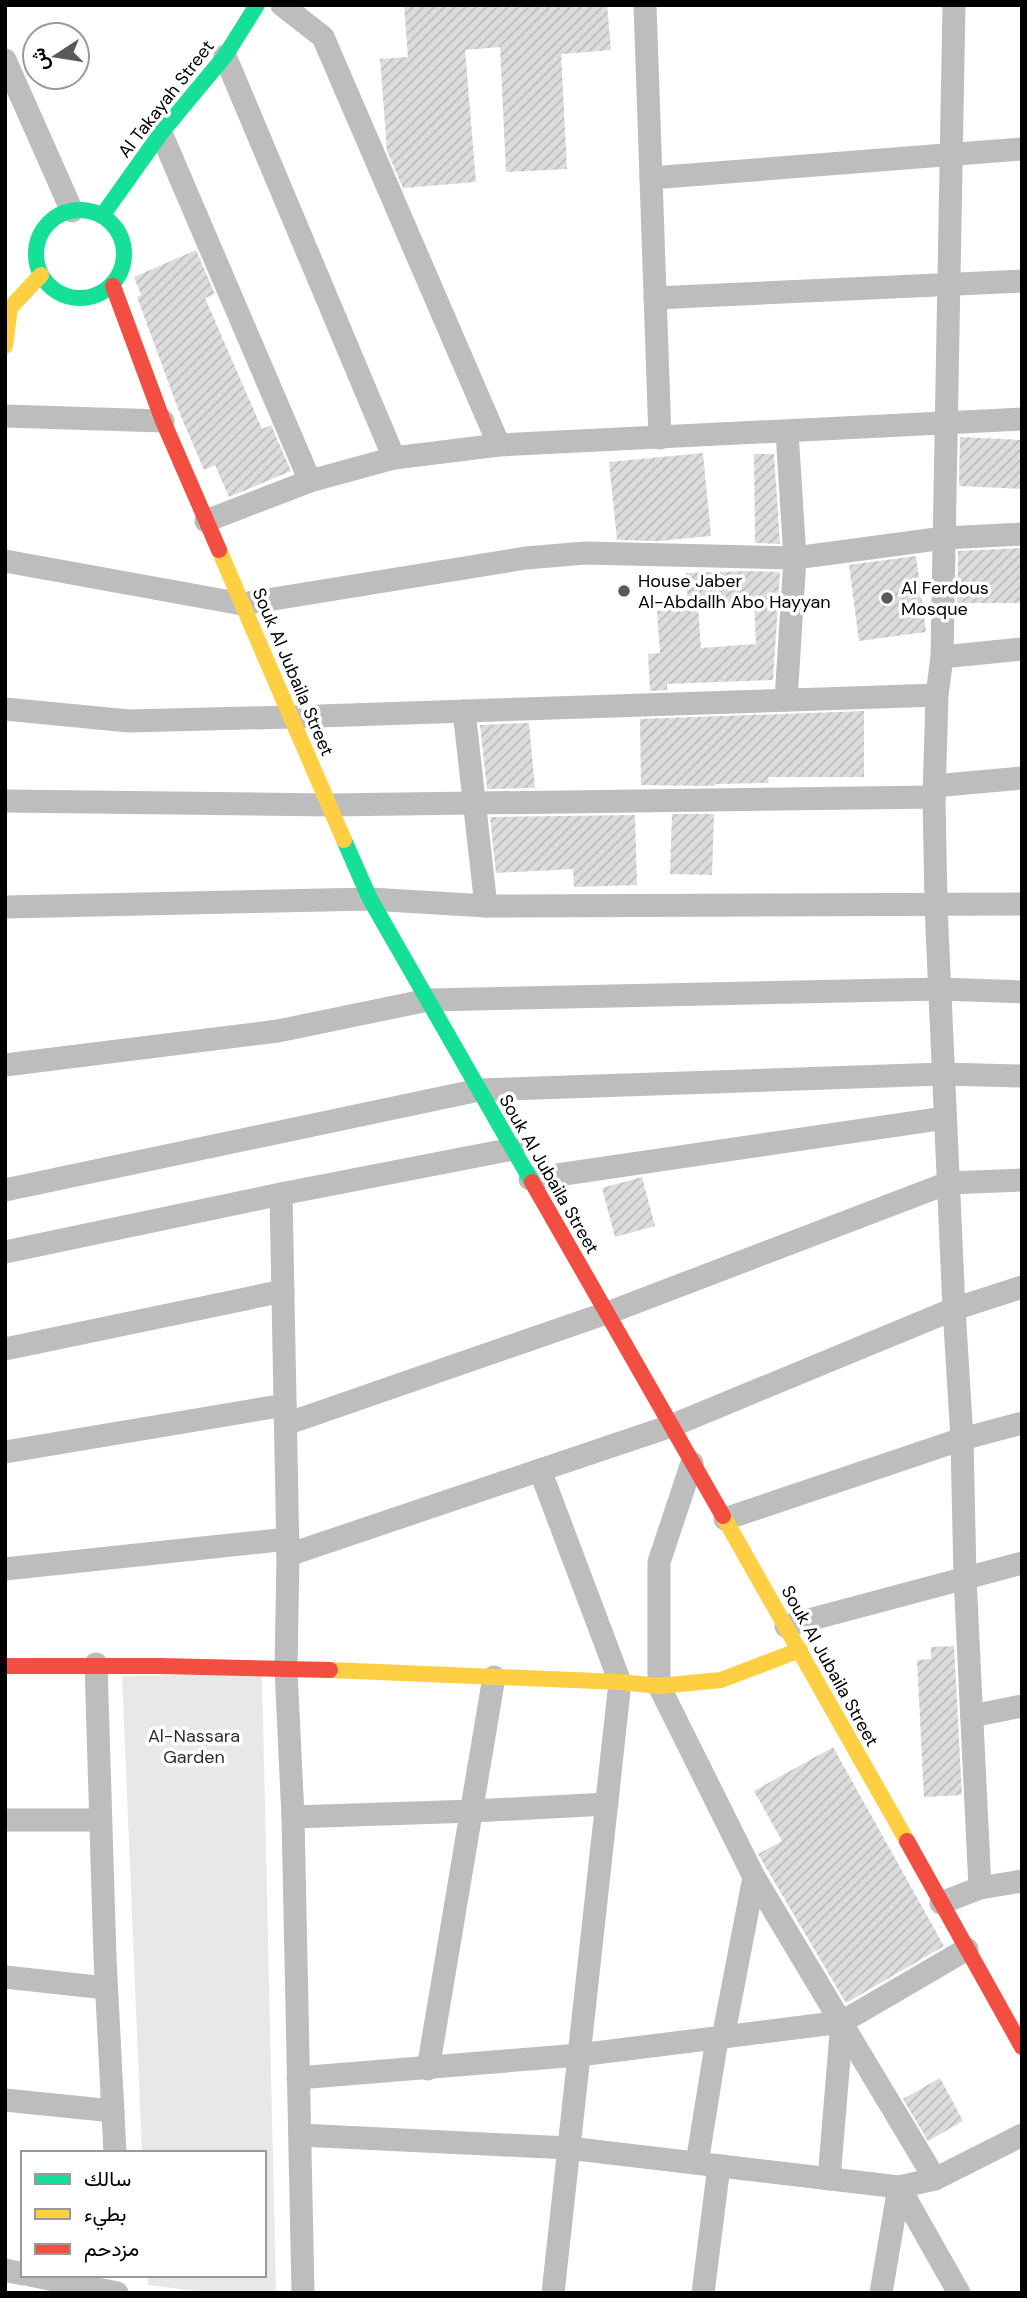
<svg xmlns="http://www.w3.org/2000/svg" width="1027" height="2298" viewBox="0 0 1027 2298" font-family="'DM Sans',Vazirmatn,sans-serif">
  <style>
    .park { fill: #e8e8e8 }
    .building { fill: url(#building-hatch) }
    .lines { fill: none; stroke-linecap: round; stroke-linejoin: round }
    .street { stroke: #bdbdbd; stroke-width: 23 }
    .fast { stroke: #16e098; stroke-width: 16 }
    .slow { stroke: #ffcf43; stroke-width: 16 }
    .jam { stroke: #f24e42; stroke-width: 16 }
    .poi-dot { fill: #595959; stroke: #fff; stroke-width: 2.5 }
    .labels { text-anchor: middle; stroke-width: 7; stroke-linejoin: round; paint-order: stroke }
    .street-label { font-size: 18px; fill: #000; stroke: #fff }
    .poi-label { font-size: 18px; fill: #000; stroke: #fff; text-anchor: start }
    .park-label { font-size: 18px; fill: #2d2d2d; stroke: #fff }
  </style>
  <defs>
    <pattern id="building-hatch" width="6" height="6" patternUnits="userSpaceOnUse" patternTransform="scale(1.75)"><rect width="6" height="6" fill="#dcdcdc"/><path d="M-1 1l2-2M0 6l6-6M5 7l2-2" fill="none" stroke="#bbb"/></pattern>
  </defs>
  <rect width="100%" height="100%" fill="#fff"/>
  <polygon class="park" points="262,1674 276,2293 211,2293 148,2285 147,2275 264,2275 264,2153 142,2153 122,1676"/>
  <g class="building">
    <polygon points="404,5 607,5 611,50 561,54 567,169 506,172 500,47 465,50 476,182 403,188 387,151 380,59 408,57"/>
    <polygon points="196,250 215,294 205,298 262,429 271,425 291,471 229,497 215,465 204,470 180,414 137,297 141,295 134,277"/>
    <polygon points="960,437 1022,440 1022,489 959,486"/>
    <polygon points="703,453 711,536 659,541 617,540 609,462"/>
    <polygon points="754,454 774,454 780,544 755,543"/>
    <polygon points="1021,548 1022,603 957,603 958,551"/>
    <polygon points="916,556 926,632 859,641 849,565"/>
    <polygon points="746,571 780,572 773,680 667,684 667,690 650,691 648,654 660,653 657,611 698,608 701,648 756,644 754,603 688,606 686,573"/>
    <polygon points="864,711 864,777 768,777 769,783 715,784 715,786 641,785 640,719"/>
    <polygon points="529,723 535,788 487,789 480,725"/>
    <polygon points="672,814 714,814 712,875 670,874"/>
    <polygon points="635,815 637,885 574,887 573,869 496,873 490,817"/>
    <polygon points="642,1177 655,1226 615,1237 602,1188"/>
    <polygon points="954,1646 962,1795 924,1797 917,1660 931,1659 931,1647"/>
    <polygon points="833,1747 944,1946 846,2003 758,1854 782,1841 754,1791"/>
    <polygon points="940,2078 963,2121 928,2141 903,2099"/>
  </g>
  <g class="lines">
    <g class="street">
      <polyline points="282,5 323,37 499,445"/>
      <polyline points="645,5 660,438"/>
      <polyline points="954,5 942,657 937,695 934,797 936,905 954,1309 962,1439 965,1577 980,1888"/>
      <polyline points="225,56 394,458"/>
      <polyline points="5,60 72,211"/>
      <polyline points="161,133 310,481"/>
      <polyline points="651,178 1022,149"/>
      <polyline points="655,298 1022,281"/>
      <polyline points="5,416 163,421"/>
      <polyline points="206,521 310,481 394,458 499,445 1022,419"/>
      <polyline points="5,561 242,604 526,558 585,553 795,558 944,538 1022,534"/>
      <polyline points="942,657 1022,649"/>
      <polyline points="786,700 795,558 787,432"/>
      <polyline points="5,709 129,721 291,717 937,695"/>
      <polyline points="464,711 486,906"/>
      <polyline points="934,786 1022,778"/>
      <polyline points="5,801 329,805 934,797"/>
      <polyline points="5,907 370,899 486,906 1022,904"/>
      <polyline points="5,1065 278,1031 428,1000 940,989 1022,992"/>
      <polyline points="530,1179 945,1118"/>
      <polyline points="5,1190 479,1090 943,1074 1022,1076"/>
      <polyline points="281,1194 288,1555 286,1669 293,1817 303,2293"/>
      <polyline points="5,1252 281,1194 513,1149"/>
      <polyline points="5,1349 283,1291"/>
      <polyline points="286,1424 618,1309 948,1183 1022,1180"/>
      <polyline points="5,1452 285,1405"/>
      <polyline points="692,1463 659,1562 659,1686 754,1877 935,2179"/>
      <polyline points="540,1470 620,1682 553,2293"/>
      <polyline points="725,1519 962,1439 1022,1423"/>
      <polyline points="288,1555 671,1426 954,1309 1022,1287"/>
      <polyline points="5,1569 288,1539"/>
      <polyline points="786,1626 1022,1563"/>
      <polyline points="96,1664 105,1958 115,2153"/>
      <polyline points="972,1716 1022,1706"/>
      <polyline points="293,1817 473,1811 607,1804"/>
      <polyline points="5,1820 100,1820"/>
      <polyline points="941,1903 980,1888 1022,1881"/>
      <polyline points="5,1977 106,1988"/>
      <polyline points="723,2038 754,1877"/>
      <polyline points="428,2069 494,1677"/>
      <polyline points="298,2078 579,2055 842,2022 967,1949"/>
      <polyline points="5,2100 113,2111"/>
      <polyline points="300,2135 568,2148 899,2187 935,2179 1022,2135"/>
      <polyline points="697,2163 717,2039"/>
      <polyline points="829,2179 842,2022"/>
      <polyline points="5,2270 23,2274"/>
      <polyline points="30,2275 117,2293"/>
      <polyline points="703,2293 719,2166"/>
      <polyline points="881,2293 899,2187 959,2293"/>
    </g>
    <g class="fast">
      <circle cx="80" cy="254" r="44"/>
      <polyline points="102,216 161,133 225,56 257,5"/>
      <polyline points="344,840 370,899 532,1182"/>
    </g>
    <g class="slow">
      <polyline points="5,346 10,308 41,275"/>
      <polyline points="219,550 344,840"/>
      <polyline points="723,1516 907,1841"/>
      <polyline points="330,1670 620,1682 659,1686 721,1680 800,1650"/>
    </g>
    <g class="jam">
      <polyline points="113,286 163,421 219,550"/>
      <polyline points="532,1182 723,1516"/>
      <polyline points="5,1666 159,1666 330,1670"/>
      <polyline points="907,1841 1022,2047"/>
    </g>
  </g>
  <g class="poi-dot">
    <circle cx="624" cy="591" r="7"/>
    <circle cx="887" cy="598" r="7"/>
  </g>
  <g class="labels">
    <g class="street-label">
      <text transform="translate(166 99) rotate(-52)" y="6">Al Takayah Street</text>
      <text transform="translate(293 672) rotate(67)" y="6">Souk Al Jubaila Street</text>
      <text transform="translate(549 1174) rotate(60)" y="6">Souk Al Jubaila Street</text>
      <text transform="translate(830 1666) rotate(61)" y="6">Souk Al Jubaila Street</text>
    </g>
    <g class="poi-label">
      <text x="638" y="587">House Jaber<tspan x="638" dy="21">Al-Abdallh Abo Hayyan</tspan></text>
      <text x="901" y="594">Al Ferdous<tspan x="901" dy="21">Mosque</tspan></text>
    </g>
    <g class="park-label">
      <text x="194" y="1742">Al-Nassara<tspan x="194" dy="21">Garden</tspan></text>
    </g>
  </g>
  <rect width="1027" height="2298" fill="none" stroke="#000000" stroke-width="14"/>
  <rect x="21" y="2151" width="245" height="126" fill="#ffffff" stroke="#999999" stroke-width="2"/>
  <rect x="35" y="2174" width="35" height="10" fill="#16e098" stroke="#999999" stroke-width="2"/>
  <text x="84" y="2186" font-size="21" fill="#000000">سالك</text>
  <rect x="35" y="2209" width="35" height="10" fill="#ffcf43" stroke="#999999" stroke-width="2"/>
  <text x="84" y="2221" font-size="21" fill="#000000">بطيء</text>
  <rect x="35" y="2244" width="35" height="10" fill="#f24e42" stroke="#999999" stroke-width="2"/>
  <text x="84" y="2256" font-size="21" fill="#000000">مزدحم</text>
  <g transform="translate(56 56) rotate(258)"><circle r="33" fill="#ffffff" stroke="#999999" stroke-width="2"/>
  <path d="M0-5L12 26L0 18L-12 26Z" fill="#595959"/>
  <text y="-10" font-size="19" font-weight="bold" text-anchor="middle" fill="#000000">ش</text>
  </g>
</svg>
